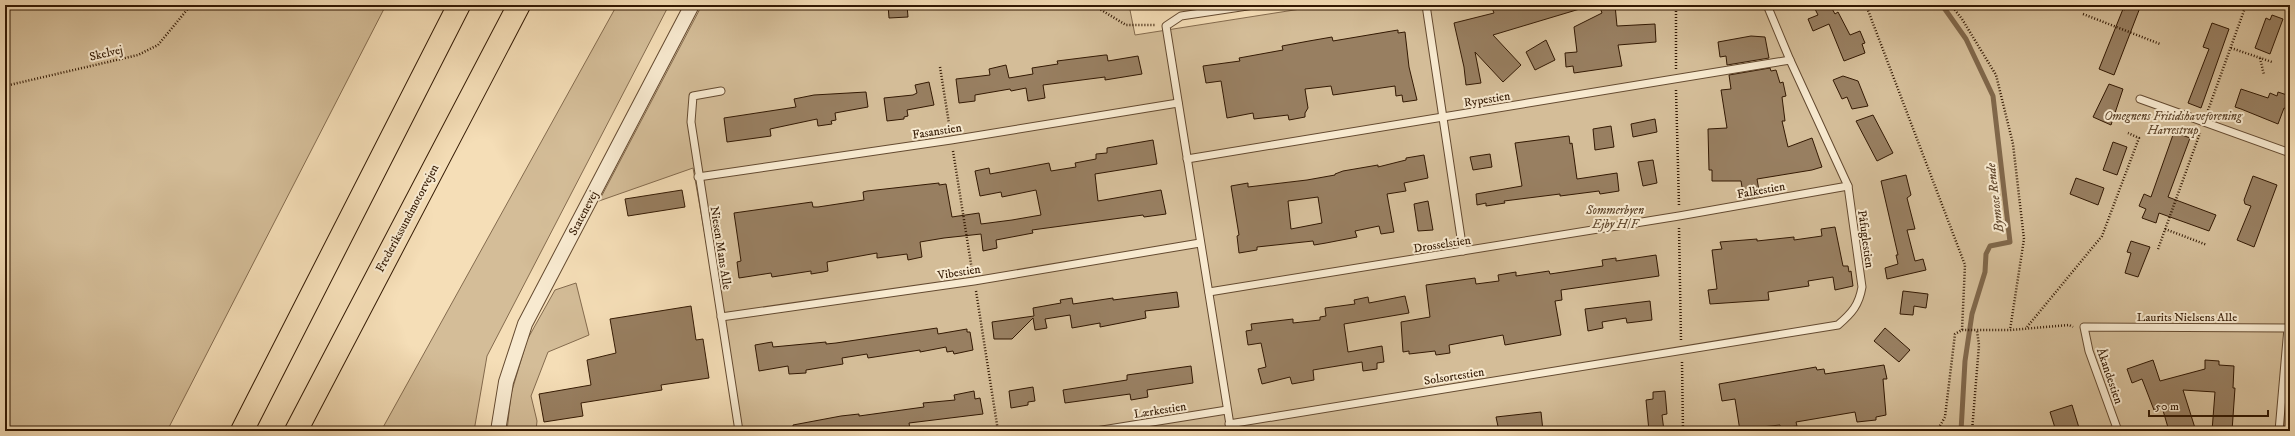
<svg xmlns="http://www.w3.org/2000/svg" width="2295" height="436" viewBox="0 0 2295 436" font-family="'IM FELL DW Pica',serif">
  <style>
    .green { fill: #d4bd98; stroke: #846b4e }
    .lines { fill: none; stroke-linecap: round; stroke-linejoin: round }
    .stream { stroke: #80674a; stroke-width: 5 }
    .building { fill: #987f61; stroke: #331903; fill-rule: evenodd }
    .service-casing { stroke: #644a30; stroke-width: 9 }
    .minor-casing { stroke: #644a30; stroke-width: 16 }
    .motorway-casing { stroke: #331903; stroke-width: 24 }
    .path { stroke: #331903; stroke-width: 2.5; stroke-dasharray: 1 2; stroke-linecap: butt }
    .service { stroke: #f8ead0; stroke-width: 7 }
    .minor { stroke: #f8ead0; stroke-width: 14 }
    .motorway { stroke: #f5deb7; stroke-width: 22 }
    .labels { text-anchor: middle; stroke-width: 4; stroke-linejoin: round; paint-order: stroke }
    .street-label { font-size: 12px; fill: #331903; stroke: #f8ead0 }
    .park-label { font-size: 12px; font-style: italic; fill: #634a30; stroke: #f8ead0 }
    .water-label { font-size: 13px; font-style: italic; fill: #664d33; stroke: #f8ead0 }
  </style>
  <rect width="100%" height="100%" fill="#f5deb7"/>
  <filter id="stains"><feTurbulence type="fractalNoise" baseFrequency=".005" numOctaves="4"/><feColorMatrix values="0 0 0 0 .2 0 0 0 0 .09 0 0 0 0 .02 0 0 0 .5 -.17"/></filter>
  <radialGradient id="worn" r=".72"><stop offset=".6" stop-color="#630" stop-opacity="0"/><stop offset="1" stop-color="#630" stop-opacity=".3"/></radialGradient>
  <g class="green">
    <polygon points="5,5 386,5 167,431 5,431"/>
    <polygon points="617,5 669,5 487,356 474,431 381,431"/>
    <polygon points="702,5 1129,5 1135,35 1326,5 2290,5 2290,431 740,431 693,168 599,201"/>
    <polygon points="576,283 589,335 548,352 531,396 537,421 536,431 507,431 511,394 527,340 555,290"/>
  </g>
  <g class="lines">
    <polyline class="stream" points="1942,5 1966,39 1993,96 2010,242 1990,246 1986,254 1985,272 1972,314 1965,361 1961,431"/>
  </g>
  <g class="building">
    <polygon points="888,5 907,5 908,17 889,18"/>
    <polygon points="1502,5 1506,5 1507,8 1528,5 1582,5 1583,8 1493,35 1521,65 1503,82 1475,52 1481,83 1466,85 1464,67 1454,23 1494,13 1492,8"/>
    <polygon points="1599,5 1615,5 1617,26 1655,24 1656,42 1618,45 1622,66 1574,73 1573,66 1566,67 1565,53 1577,52 1574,27 1602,13"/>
    <polygon points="1825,5 1830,5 1835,14 1838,12 1850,35 1860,31 1865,43 1862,44 1865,53 1844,61 1829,24 1813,31 1808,19 1818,15 1815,9"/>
    <polygon points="2127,5 2141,5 2114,75 2099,69 2123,9 2125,10"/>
    <polygon points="2272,15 2283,19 2270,54 2255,48 2266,18 2270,20"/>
    <polygon points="2212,23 2229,29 2201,108 2188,103 2209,49 2203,47"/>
    <polygon points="1398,30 1398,33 1405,32 1409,67 1417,100 1403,102 1402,95 1396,96 1395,86 1333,95 1331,86 1305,89 1308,108 1305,113 1305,117 1289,120 1288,115 1254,119 1253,113 1227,118 1221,81 1206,83 1203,66 1240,61 1239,58 1283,50 1282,46 1309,41 1332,37 1333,41"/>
    <polygon points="1751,36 1765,37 1769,58 1727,65 1726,56 1720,57 1718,42"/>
    <polygon points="1546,40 1555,60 1535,70 1526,52"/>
    <polygon points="1105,55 1107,55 1108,61 1138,56 1142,74 1105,80 1105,77 1043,85 1045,98 1028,101 1026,88 1011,91 1010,89 975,95 975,101 959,103 956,79 990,75 989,69 1006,65 1009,78 1033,74 1032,68 1058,64 1057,61"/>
    <polygon points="1770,68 1771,71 1776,70 1780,83 1783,82 1786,96 1782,97 1785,121 1782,121 1788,147 1812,138 1822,167 1812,170 1757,179 1760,196 1744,199 1741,181 1712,181 1712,170 1709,170 1708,129 1727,128 1721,90 1731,89 1729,75"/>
    <polygon points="1843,76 1858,81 1868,106 1852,109 1847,97 1842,99 1833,80"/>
    <polygon points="929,82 934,105 907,110 908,116 904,117 904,119 887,121 884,98 913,95 917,93 915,85"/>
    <polygon points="2109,84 2123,89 2111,125 2093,117"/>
    <polygon points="2241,89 2268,98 2270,93 2277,96 2278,92 2290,96 2290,110 2284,108 2278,124 2241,109 2235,107"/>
    <polygon points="866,92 868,107 835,113 836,120 831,121 832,124 818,126 817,119 770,129 771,136 727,142 724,118 796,107 794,99 814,95"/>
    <polygon points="1873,115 1893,153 1877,161 1856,121"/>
    <polygon points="1655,119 1657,132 1633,137 1631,124"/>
    <polygon points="1611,126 1614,147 1595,150 1593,129"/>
    <polygon points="2174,132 2190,138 2168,197 2216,215 2209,231 2159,213 2156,223 2142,218 2146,209 2139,206 2144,194 2151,197"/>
    <polygon points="1569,136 1570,144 1572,143 1577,179 1617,173 1619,191 1600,194 1599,191 1560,196 1560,194 1504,201 1505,203 1486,206 1486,203 1477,205 1476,194 1522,186 1515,143"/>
    <polygon points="1153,140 1157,164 1095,174 1098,201 1161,190 1166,214 1144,217 1143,215 1032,230 1033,233 996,240 997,248 983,251 981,234 944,238 920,242 922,257 908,260 907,254 877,258 877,253 827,262 828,271 823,272 811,274 811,271 772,277 771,273 739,278 737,262 741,261 734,213 812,202 813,207 818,207 864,200 863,192 867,191 939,183 939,185 946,184 952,217 979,213 981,224 1012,220 1041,215 1036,190 1002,197 1001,192 980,196 975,171 989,168 990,174 1049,163 1051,171 1076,167 1075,163 1096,159 1096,154 1107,153 1107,148"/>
    <polygon points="2113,142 2127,147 2117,175 2103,170"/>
    <polygon points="1490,154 1492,167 1473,170 1470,157"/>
    <path d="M1424,155l4,23 -24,5 2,8 -19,3 7,38 -13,2 -2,-8 -24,5 2,6 -31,6 -12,2 -1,-4 -56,6v3l-18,3 -2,-17 2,-1 -8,-49 17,-3v4l59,-7 28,-5v-1l8,-3 35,-6v2l28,-7v-2zM1318,197l4,26 -31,6 -3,-28z"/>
    <polygon points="1653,160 1657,183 1643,186 1638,162"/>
    <polygon points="1906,175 1911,195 1907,198 1915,229 1907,230 1915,261 1923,259 1926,270 1887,279 1885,268 1898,264 1896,255 1898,255 1881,181"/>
    <polygon points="2253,176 2277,185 2254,247 2237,240 2251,206 2245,204 2244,200"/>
    <polygon points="2076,178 2104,188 2098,205 2070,194"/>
    <polygon points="682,190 685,207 628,216 625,199"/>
    <polygon points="1428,201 1433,230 1418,231 1414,204"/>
    <polygon points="1835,227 1843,266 1848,266 1849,272 1851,271 1853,286 1835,290 1833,277 1808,281 1809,286 1768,292 1769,300 1710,304 1708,290 1717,289 1712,250 1722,249 1720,242 1757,239 1757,241 1794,237 1794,240 1822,236 1821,229"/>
    <polygon points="2131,241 2150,247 2138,277 2125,273 2131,253 2127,252"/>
    <polygon points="1656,255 1659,276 1561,290 1562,300 1555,301 1561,335 1505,345 1503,335 1449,345 1450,353 1436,355 1435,351 1409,354 1409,351 1403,352 1401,322 1430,317 1426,285 1475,278 1476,284 1499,281 1498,275 1516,272 1516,276 1549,271 1550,274 1603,266 1602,260 1616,258 1616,261"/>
    <polygon points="1903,291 1928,294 1926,308 1914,306 1913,315 1900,314"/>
    <polygon points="1177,292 1179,307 1145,311 1146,318 1100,327 1100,323 1072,328 1070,315 1045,319 1047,328 1035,330 1033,318 1012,339 994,339 992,322 1034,316 1033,308 1061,303 1060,300 1072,298 1073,304 1113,298 1113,300"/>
    <polygon points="1405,296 1409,313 1344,324 1348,352 1382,346 1384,362 1377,363 1377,369 1363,371 1362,362 1313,370 1314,380 1292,384 1290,377 1262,384 1258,369 1266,367 1261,343 1248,345 1246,331 1252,330 1251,324 1293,319 1293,323 1320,320 1320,317 1326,316 1325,308 1355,304 1354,300 1368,297 1369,303"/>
    <polygon points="1650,301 1652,320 1627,323 1626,318 1602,322 1603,328 1588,331 1585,309"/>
    <polygon points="691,306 696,340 703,339 709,378 661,385 662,390 581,403 583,416 544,422 539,394 591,385 587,360 616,353 610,319"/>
    <polygon points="937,328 938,334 967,329 967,332 970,332 973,350 954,354 953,351 947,352 946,347 920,352 920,350 868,358 867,354 842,358 843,364 806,370 806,373 789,374 788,366 759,371 755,345 772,342 773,347 826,342 826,344 836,343"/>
    <polygon points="1885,328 1910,350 1899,362 1874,341"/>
    <polygon points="2153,360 2160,381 2205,369 2205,360 2219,361 2219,365 2234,366 2233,388 2235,388 2232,431 2212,431 2215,392 2183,390 2195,428 2186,431 2169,431 2162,407 2154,410 2142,379 2132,383 2127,369"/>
    <polygon points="1884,365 1887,379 1883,379 1886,415 1876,417 1876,420 1857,422 1855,412 1796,422 1797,426 1780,428 1780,425 1752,428 1752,431 1740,431 1735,399 1722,401 1719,384 1816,367 1817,370 1824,369 1825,374"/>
    <polygon points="1191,366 1193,383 1147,390 1148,397 1131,400 1130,394 1065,403 1063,390 1127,380 1127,375"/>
    <polygon points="1033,387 1035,401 1028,402 1028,405 1011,408 1009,391"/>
    <polygon points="974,391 975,399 980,398 983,414 909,423 910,429 896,431 896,427 889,427 858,431 793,431 793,425 841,416 859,414 859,416 924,407 923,403 955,400 954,395"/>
    <polygon points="1665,391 1667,414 1662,415 1664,431 1649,431 1646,400 1653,399 1653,392"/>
    <polygon points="2072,405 2080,431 2056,431 2050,412"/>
    <polygon points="1541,412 1543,431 1499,431 1496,417"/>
  </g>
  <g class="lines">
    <defs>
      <g id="service">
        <polyline points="1426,5 1463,251"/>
        <polyline points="721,91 693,96 691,122 739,431"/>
        <polyline points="2140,99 2290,153"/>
        <polyline points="1187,159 1790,60"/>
        <polyline points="698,177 951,140 1178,103"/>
        <polyline points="1209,292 1679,216 1848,186"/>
        <polyline points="721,317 974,281 1200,243"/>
        <path d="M1229,424l609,-99c14,-12 21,-20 24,-38l-14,-101 -58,-126 -23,-55"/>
        <polyline points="1096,431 1227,410"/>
        <polyline points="1231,431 1166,26 1181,16 1254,5"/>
        <polyline points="2118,431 2089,351 2084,327 2290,328"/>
        <polyline points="2279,431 2288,328"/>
      </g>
      <polyline id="minor" points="498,431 506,382 525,324 692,5"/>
      <g id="motorway">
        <polyline points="242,431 459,5"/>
        <polyline points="296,431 519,5"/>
      </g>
    </defs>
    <use href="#service" class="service-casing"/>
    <use href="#minor" class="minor-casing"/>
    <use href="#motorway" class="motorway-casing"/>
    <g class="path">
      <polyline points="1093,5 1126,25 1155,25"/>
      <polyline points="1866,5 1965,265 1962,330"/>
      <polyline points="1951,5 1962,19 1996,75 2013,144 2024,239 2010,330"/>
      <polyline points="2083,14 2160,44"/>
      <polyline points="2231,48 2272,62"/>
      <polyline points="2260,58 2264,75"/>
      <polyline points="940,67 950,130"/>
      <polyline points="1676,69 1676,5"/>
      <polyline points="5,86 138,55 158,45 191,5"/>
      <polyline points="1676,90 1679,205"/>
      <polyline points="2207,113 2246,5"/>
      <polyline points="953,151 972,270"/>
      <polyline points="1679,228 1681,341"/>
      <polyline points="2165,229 2207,245"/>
      <polyline points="2158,249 2200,133"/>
      <polyline points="976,291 998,431"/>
      <polyline points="2027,327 2102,236 2139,138 2128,133"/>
      <polyline points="1682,362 1683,431"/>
      <polyline points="1937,431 1945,417 1955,334 1962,330 2010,330 2069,325 2073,327"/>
      <polyline points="1972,431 1979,345 1977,331"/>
    </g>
    <use href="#service" class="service"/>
    <use href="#minor" class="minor"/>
    <use href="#motorway" class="motorway"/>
  </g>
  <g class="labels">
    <g class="street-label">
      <text transform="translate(106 53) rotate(-13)" y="4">Skelvej</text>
      <text transform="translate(1487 99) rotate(-9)" y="4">Rypestien</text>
      <text transform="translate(937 131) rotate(-9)" y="4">Fasanstien</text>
      <text transform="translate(1761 190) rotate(-10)" y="4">Falkestien</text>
      <text transform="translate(583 213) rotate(-62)" y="4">Statenevej</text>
      <text transform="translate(407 218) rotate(-62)" y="4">Frederikssundmotorvejen</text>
      <text transform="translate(1866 239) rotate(82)" y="4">Påfuglestien</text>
      <text transform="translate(1442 244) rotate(-9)" y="4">Drosselstien</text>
      <text transform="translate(721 248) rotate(81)" y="4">Niesen Mans Alle</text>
      <text transform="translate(959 272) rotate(-9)" y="4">Vibestien</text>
      <text x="2187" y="321">Laurits Nielsens Alle</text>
      <text transform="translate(1454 376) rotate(-9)" y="4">Solsortestien</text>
      <text transform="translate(2110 376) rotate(71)" y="4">Åkandestien</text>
      <text transform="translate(1160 410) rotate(-9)" y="4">Lærkestien</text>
    </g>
    <g class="park-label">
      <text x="2173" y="120">Omegnens Fritidshaveforening<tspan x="2173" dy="14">Harrestrup</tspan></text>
      <text x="1615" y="214">Sommerbyen<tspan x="1615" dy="14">Ejby H/F</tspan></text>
    </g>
    <g class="water-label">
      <text transform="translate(1994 198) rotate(-97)" y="5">Bymose Rende</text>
    </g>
  </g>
  <rect width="2295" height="436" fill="none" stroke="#f5deb7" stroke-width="20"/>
  <rect x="6" y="6" width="2283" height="424" fill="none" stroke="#331903" stroke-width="2"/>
  <rect x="10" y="10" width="2275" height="416" fill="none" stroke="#331903"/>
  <path d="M2149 410v6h119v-6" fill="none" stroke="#331903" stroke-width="2"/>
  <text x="2155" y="410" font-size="12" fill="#331903" stroke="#f8ead0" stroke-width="3" paint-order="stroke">50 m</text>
  <rect width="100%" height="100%" filter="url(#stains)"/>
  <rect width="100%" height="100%" fill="url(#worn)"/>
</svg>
